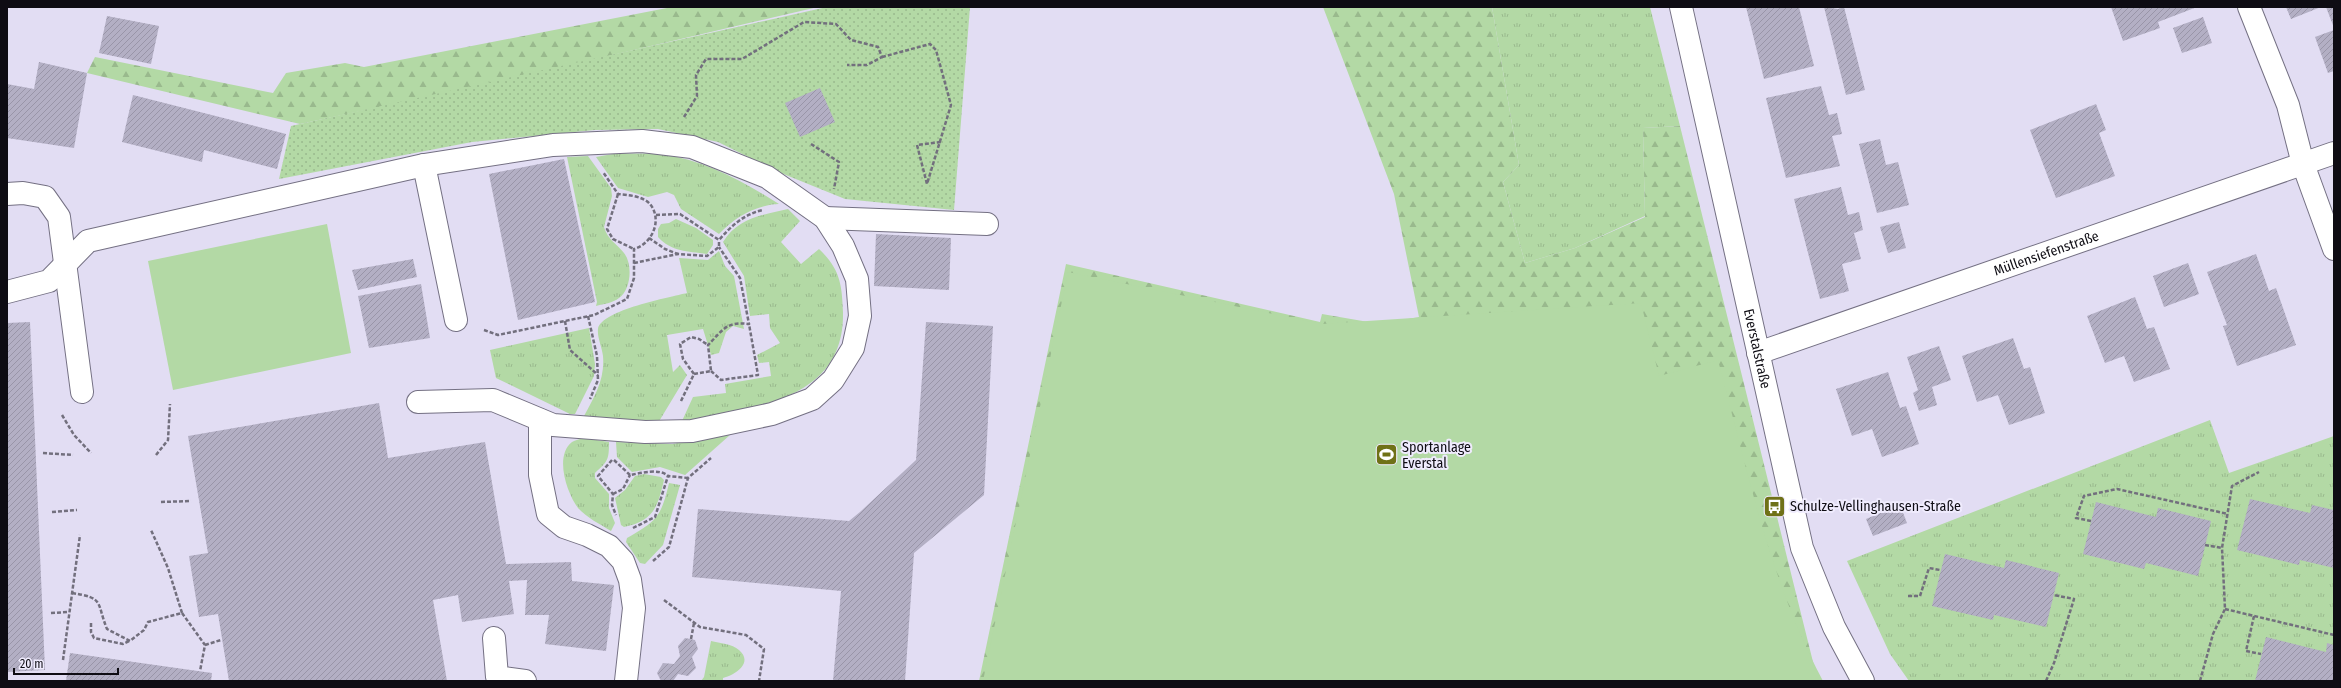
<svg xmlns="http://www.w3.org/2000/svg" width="2341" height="688" viewBox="0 0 2341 688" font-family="'Fira Sans Condensed',sans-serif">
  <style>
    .grass { fill: url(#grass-tufts) }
    .forest { fill: url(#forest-firs) }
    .park { fill: url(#park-dots) }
    .pitch { fill: #b3d9a5 }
    .building { fill: url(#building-hatch) }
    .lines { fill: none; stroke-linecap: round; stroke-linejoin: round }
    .minor-casing { stroke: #747083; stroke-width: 24 }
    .path { stroke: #726f7d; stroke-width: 2.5; stroke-dasharray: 4 2; stroke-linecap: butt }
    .minor { stroke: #fff; stroke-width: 22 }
    .labels { text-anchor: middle; stroke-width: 4; stroke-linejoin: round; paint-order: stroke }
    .street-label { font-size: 14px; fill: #0e0c13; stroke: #efebfd }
    .poi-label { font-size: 14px; fill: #0e0c13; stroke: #efebfd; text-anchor: start }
  </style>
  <defs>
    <pattern id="grass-tufts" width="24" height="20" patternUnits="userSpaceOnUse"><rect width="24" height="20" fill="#b3d9a5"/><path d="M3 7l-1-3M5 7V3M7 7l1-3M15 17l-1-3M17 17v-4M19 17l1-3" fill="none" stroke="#99b98d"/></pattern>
    <pattern id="forest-firs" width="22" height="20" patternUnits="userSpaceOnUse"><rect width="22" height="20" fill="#b3d9a5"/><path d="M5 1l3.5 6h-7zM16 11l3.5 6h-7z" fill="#99b98d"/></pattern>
    <pattern id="park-dots" width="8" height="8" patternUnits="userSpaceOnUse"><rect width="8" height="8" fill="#b3d9a5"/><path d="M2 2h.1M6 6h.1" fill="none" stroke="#99b98d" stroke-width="1.8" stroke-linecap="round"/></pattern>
    <pattern id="building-hatch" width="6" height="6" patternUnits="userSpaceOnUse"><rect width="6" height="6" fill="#b3afc4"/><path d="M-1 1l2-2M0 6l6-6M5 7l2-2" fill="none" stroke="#9995a8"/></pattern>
  </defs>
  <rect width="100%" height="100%" fill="#e2ddf3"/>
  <g class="grass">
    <polygon points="1492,7 1650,7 1680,126 1643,128 1645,216 1575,248 1525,263 1503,182 1519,165"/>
    <path d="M618,153c14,1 29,0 43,1 43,6 82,27 118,50 -24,1 -44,13 -60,30l-38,-25 -7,-14 -7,-3 -19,5 -30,-9 -22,-31z"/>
    <path d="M588,156l23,32 1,8 -8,31c4,13 12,16 20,26 9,11 7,37 -5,45 -6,5 -16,6 -23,8l1,-4 -30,-145z"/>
    <path d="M788,209l12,12 -19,21 20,22 18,-15c21,20 23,35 24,63 2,91 -94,96 -161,109l11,-24 33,-4 -1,-9 46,-8 -2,-14 -10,1 -2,-8 23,-12 -10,-15 -1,-14 -19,2 -6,-40 -21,-34c15,-24 39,-27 65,-33z"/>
    <path d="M676,219l20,9 17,12v5l-6,9c-20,-3 -35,-2 -49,-17v-8l3,-5 8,-1z"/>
    <path d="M719,251l6,15 9,10 10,53 -11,-3 -7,6 -7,21 -8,2 -8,-26 -36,6 6,37 7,-7 7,10 -29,48 -74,-7c11,-20 21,-37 19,-60 -1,-9 -6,-19 -5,-27 3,-19 73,-32 89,-36l-8,-35 29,2z"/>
    <polygon points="589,328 595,364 594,376 575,414 570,414 496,378 490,350"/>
    <polygon points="2210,420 2229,473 2334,436 2334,681 1909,681 1890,654 1847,561"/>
    <polygon points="730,435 685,475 660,467 632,472 617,457 616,442 672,444"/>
    <path d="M584,438l25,4c0,18 -1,19 -14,31v5l14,16v14l6,15 -4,8c-11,-7 -24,-13 -33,-23 -11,-15 -24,-52 -6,-66 3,-2 8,-3 12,-4z"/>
    <path d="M644,474l17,3 3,3c-6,26 -10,41 -40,47l-3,-2 -6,-27 10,-8 10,-14z"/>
    <path d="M669,483l11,2 -17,60 -18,19 -5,-1 -14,-21 1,-4c30,-17 34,-21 42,-55z"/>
    <path d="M711,641c9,2 21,3 28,9 15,13 -4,25 -16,28v3h-22l3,-4z"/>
  </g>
  <g class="forest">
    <polygon points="672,7 818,7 497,82 300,124 87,73 95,57 273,93 286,73 345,63 364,67"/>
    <polygon points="1323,7 1492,7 1519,165 1503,182 1525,263 1575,248 1645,217 1643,128 1680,126 1816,674 979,681 1066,264 1320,322 1322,314 1380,324 1419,317 1394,194"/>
  </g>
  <polygon class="park" points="827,7 970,7 954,210 845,199 781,173 718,142 658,129 595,130 472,142 279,179 291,126"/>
  <g class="pitch">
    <polygon points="327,224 351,353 173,390 148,261"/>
    <path d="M1068,272l254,52 319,-21 18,73 59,-16c29,109 52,222 105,321h-840z"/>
  </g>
  <g class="building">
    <polygon points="1746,7 1799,7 1814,66 1764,79"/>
    <polygon points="1824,7 1838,9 1844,7 1865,90 1846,95"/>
    <polygon points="2111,7 2197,7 2158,22 2160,28 2123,41"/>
    <polygon points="2286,7 2321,7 2291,19"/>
    <polygon points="2326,7 2334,7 2334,28"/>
    <polygon points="107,16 159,26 151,64 99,53"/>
    <polygon points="2203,17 2212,43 2182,53 2173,28"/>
    <polygon points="2334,30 2334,71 2328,73 2315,37"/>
    <polygon points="39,62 87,73 74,148 7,138 7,84 34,89"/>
    <polygon points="1821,86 1829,115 1837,113 1842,134 1832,136 1840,166 1786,178 1766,98"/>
    <polygon points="820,88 835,122 800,137 785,103"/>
    <polygon points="133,95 286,134 277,169 204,150 202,162 122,142"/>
    <polygon points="2096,104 2106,130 2099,133 2115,176 2056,198 2030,130"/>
    <polygon points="1880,139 1886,165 1898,162 1909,205 1877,213 1859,144"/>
    <polygon points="564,159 595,302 518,320 489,174"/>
    <polygon points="1841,187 1848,215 1859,212 1863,230 1854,233 1861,259 1842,264 1849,291 1820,299 1794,199"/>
    <polygon points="1899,222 1906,248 1888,253 1880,227"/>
    <polygon points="876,234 951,238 949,290 874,286"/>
    <polygon points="2256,254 2269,291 2276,288 2296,345 2237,366 2223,326 2227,325 2207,272"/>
    <polygon points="413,259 417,277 358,290 352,270"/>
    <polygon points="2188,263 2199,294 2164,307 2153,276"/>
    <polygon points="421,284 430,338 369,348 358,296"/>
    <polygon points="2135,297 2147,329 2154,327 2170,369 2134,382 2124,356 2105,363 2087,316"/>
    <polygon points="30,322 45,670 7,672 7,323"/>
    <polygon points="926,322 993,326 984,495 914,553 905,681 833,681 841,591 692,577 698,509 849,521 860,512 916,460"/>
    <polygon points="2013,338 2024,369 2030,367 2045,413 2009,425 1998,395 1977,402 1962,356"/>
    <polygon points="1939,346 1951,380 1932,387 1937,405 1919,411 1913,393 1918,390 1907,357"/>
    <polygon points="1888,372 1900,408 1906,406 1919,444 1882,457 1872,429 1852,436 1836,389"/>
    <polygon points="379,403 388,458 485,442 506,564 571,562 572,581 614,585 606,651 545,644 549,615 525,615 527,580 509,581 514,614 462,622 458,595 433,600 447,681 229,681 218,614 199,617 189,556 208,553 188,436"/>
    <polygon points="2250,499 2310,513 2312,505 2334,510 2334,568 2300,560 2299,565 2237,550"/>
    <polygon points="2096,502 2156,517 2158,508 2211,521 2198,576 2146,563 2144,569 2083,554"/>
    <polygon points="1900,505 1907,523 1873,536 1866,519"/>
    <polygon points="1945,554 2004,568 2006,560 2059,573 2046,627 1994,615 1993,620 1932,606"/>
    <polygon points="2266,637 2326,652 2327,643 2334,645 2334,681 2255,681"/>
    <polygon points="685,638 695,640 698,649 692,657 696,668 688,676 678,674 673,681 661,681 657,673 663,663 674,664 680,656 678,646"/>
    <polygon points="70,653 212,673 211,681 66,681"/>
  </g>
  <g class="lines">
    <defs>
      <g id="minor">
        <path id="s1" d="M1681,7l121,541 32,79 29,54"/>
        <polyline points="2249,7 2288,105 2303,164 2334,249"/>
        <polyline points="424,165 456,320"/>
        <polyline points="7,194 23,193 45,197 59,217 82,392"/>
        <polyline points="825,218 987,224"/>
        <polyline points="7,292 49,281 88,241 424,165 553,145 642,141 692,147 767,177 825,218 843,246 857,279 860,316 853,348 833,380 812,399 772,414 692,431 645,432 553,425 493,400 418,402"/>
        <path id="s2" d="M1758,353l576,-200"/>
        <polyline points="540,420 540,475 548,514 564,527 587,535 609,546 623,561 630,580 634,608 626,681"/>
        <polyline points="494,638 497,677 525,681"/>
      </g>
    </defs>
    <use href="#minor" class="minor-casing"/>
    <g class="path">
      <polyline points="882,57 930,44 936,50 951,105 927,184 917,145 941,142"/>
      <polyline points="684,117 697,96 696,75 706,59 742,59 804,22 836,24 851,40 878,47 882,57 867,65 847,65"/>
      <polyline points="811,144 839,162 834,189"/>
      <polyline points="618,194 607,229 613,239 634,249"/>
      <path d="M656,215l24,-1 39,26c12,-14 25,-26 44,-30"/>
      <polyline points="649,238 665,249 678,254"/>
      <polyline points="634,263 678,254 707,256 719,247 719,240"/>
      <polyline points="588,316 597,356 598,380 590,399"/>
      <polyline points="565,321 570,350 598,375"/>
      <path d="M484,330l14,5 67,-14 29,-6 33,-16 7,-21v-29c18,-5 29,-29 16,-45 -7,-8 -22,-9 -32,-10l-15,-22"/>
      <polyline points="711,371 721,380 758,375 749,324"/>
      <polyline points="694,374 683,359 680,344 691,337 699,339 708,345"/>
      <path d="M681,401l13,-27 17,-3 -3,-26c15,-15 18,-24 41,-21l-9,-46 -21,-31"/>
      <polyline points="62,415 74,435 91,453"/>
      <polyline points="43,453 73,455"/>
      <polyline points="156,455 168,440 170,404"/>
      <polyline points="612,460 598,476 613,494 612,505 616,515"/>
      <path d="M614,460l16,15c11,-2 30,-7 38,1"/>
      <polyline points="613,494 623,489 630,475"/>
      <polyline points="161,502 191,501"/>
      <polyline points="52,512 77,510"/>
      <polyline points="2091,521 2076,518 2084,496 2117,489 2228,514"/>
      <polyline points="633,528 655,517 668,476 688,478"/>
      <polyline points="2205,545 2222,548"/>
      <polyline points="653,561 669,547 688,478 711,458"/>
      <path d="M72,593c33,5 24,9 35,36l23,12 14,-11 4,-8 34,-9 -14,-45 -17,-38"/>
      <polyline points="1908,596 1920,596 1929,568 1940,570"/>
      <polyline points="664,600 700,627 746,635 764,649 759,681"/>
      <polyline points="2225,609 2334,635"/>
      <polyline points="51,613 69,612"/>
      <polyline points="182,613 205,645 200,671"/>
      <polyline points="2254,616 2246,651 2261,654"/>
      <polyline points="91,623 91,632 94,638 123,644 129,641"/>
      <polyline points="691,639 694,623"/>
      <polyline points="205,645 221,640"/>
      <polyline points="63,660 80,535"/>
      <polyline points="2046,681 2054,663 2074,599 2054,595"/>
      <polyline points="2200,681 2213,634 2225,609 2222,548 2232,486 2259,472"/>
    </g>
    <use href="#minor" class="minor"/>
  </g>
  <defs>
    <symbol id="stadium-square" viewBox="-11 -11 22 22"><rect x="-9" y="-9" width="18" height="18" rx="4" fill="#6f7117" stroke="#efebfd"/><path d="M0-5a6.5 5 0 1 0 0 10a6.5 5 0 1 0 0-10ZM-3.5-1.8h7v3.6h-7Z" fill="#fff"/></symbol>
    <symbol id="bus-square" viewBox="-11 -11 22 22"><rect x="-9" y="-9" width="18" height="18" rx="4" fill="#6f7117" stroke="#efebfd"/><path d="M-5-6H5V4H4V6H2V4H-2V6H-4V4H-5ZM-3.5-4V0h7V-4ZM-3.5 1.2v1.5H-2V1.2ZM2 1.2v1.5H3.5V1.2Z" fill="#fff"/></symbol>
  </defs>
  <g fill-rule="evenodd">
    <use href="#stadium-square" x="1374" y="442" width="25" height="25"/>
    <use href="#bus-square" x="1762" y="494" width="25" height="25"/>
  </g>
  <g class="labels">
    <g class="street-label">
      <text dy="5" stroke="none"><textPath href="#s2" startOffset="305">Müllensiefenstraße</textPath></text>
      <text dy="5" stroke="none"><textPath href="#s1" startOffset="350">Everstalstraße</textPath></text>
    </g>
    <g class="poi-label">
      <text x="1402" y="452">Sportanlage<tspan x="1402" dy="16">Everstal</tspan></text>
      <text x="1790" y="511">Schulze-Vellinghausen-Straße</text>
    </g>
  </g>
  <rect width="2341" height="688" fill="none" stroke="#0e0c13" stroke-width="16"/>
  <path d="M14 668v6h104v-6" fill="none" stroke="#0e0c13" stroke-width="2"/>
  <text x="20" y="668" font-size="12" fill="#0e0c13" stroke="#efebfd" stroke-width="3" paint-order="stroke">20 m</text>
</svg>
